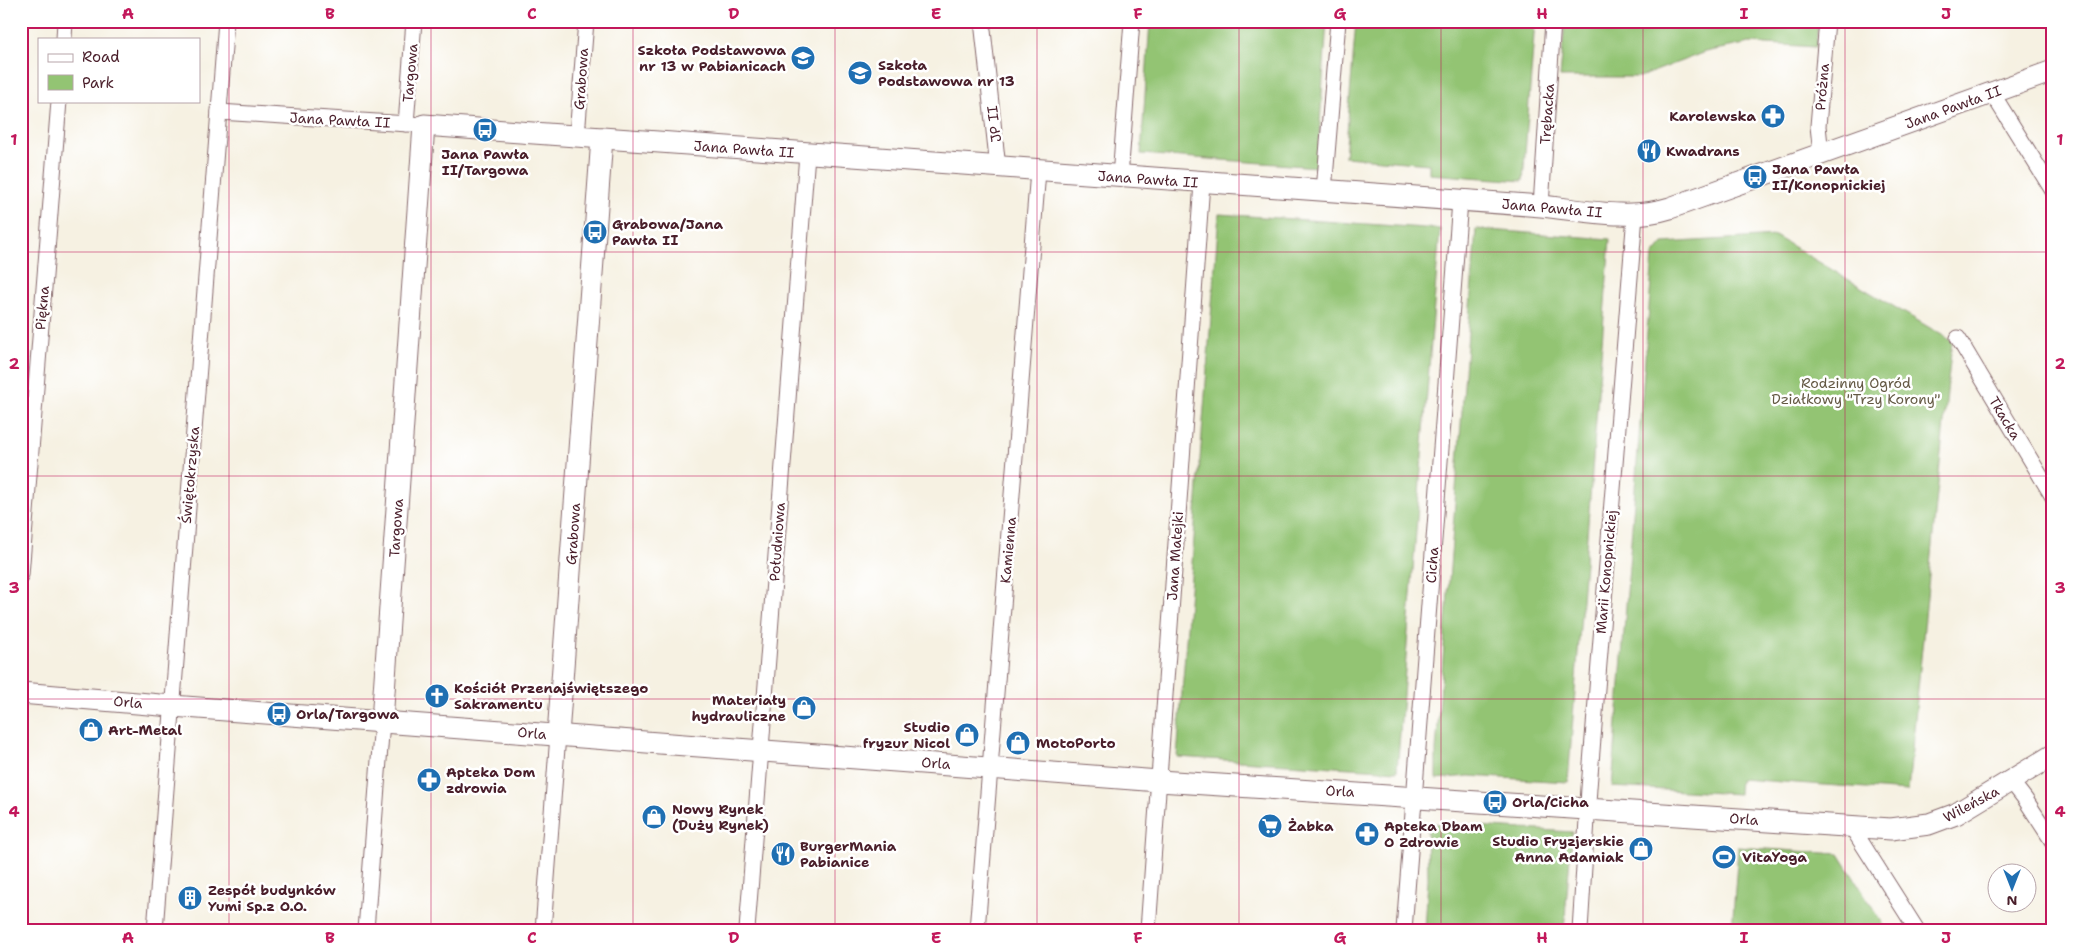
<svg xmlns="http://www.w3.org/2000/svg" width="2074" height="951" viewBox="0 0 2074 951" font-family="'Shantell Sans',sans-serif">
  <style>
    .green { fill: #93c473; stroke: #6e724f }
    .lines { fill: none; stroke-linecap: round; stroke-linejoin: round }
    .street-casing { stroke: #86686b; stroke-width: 17 }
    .secondary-casing { stroke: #86686b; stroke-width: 23 }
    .street { stroke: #fff; stroke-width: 15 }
    .secondary { stroke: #fff; stroke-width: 21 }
    .grid { fill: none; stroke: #c2185b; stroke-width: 1; stroke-opacity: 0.55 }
    .labels { text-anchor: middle; stroke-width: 5; stroke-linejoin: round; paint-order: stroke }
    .poi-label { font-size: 14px; font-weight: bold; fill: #4a1f2b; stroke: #fff; text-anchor: start }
    .street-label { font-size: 14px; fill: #4a1f2b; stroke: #fff }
    .park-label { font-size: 14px; fill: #645944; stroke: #fff }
    .neatline { fill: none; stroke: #c2185b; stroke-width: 2 }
    .grid-label { font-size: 16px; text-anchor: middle; font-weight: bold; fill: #c2185b }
  </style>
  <rect width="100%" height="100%" fill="#fff"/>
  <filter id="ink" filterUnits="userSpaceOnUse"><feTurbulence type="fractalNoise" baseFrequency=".02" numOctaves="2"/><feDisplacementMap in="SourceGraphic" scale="10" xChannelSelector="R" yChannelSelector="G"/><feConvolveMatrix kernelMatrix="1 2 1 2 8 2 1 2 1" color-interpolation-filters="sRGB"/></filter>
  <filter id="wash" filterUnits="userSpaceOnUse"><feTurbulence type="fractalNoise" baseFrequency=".0096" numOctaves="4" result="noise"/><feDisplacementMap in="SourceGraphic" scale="20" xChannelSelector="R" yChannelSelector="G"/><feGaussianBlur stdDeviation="1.12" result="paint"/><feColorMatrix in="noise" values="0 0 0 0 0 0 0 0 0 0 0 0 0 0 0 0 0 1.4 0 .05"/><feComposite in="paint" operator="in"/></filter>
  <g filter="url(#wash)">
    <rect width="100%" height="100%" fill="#f6f1e2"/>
    <g class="green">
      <polygon points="1150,21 1327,21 1317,167 1141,154"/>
      <polygon points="1356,21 1535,21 1523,181 1429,174 1429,164 1345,157"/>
      <polygon points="1565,21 1818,21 1816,47 1750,43 1705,52 1640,77 1560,77"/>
      <polygon points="1219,214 1440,229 1397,771 1177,757"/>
      <polygon points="1476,229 1610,239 1568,782 1469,776 1436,779 1436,750"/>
      <polygon points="1775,236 1952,341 1908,791 1740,779 1739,794 1612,787 1653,255 1663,243"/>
      <polygon points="1427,823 1572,832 1564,930 1425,930 1428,879"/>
      <polygon points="1738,847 1839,854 1887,930 1732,930"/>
    </g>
  </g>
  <g filter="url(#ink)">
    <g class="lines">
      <defs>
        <g id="street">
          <polyline points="982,21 998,168"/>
          <polyline points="64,39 65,21"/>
          <polyline points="1992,93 2053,191"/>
          <polyline points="219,112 424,125"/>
          <polyline points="406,124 414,21"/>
          <polyline points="577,136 586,21"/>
          <polyline points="1821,154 1818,126 1827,21"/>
          <polyline points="1120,177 1132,21"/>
          <polyline points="1324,191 1338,21"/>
          <polyline points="1541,206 1553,21"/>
          <polyline points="1958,338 2053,497"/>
          <polyline points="21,575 59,101"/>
          <polyline points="2011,781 2025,799 2053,842"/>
          <polyline points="1851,826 1917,930"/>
          <polyline points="155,930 226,21"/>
          <polyline points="366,930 382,721"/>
          <polyline points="543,930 558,735"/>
          <polyline points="747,930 807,154"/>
          <polyline points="977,930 1038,171"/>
          <polyline points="1148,930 1202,183"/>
          <polyline points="1404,930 1460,201"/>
          <polyline points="1580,930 1589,788 1635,215"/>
        </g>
        <g id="secondary">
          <polyline points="21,693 172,706 1159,781 1891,829 1929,824 1956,814 2053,755"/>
          <path d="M382,721l42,-596 1117,81c42,4 88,15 129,2l383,-137"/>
          <polyline points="558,735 602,138"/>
        </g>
      </defs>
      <use href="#street" class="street-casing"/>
      <use href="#secondary" class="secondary-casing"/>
      <use href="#street" class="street"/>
      <use href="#secondary" class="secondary"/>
    </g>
  </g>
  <path class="grid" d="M229,21v909M431,21v909M633,21v909M835,21v909M1037,21v909M1239,21v909M1441,21v909M1643,21v909M1845,21v909M21,252h2032M21,476h2032M21,699h2032"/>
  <defs>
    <symbol id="school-disc" viewBox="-11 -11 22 22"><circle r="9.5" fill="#1f6fb2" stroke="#fff"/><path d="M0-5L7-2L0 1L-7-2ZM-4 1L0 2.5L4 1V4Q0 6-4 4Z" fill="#fff"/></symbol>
    <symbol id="pharmacy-disc" viewBox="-11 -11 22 22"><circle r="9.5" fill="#1f6fb2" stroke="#fff"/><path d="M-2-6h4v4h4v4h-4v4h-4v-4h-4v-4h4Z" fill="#fff"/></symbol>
    <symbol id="bus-disc" viewBox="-11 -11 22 22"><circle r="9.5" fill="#1f6fb2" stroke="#fff"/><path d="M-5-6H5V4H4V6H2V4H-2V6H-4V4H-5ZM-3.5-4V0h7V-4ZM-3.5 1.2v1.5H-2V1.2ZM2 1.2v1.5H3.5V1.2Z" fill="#fff"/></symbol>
    <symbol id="restaurant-disc" viewBox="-11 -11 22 22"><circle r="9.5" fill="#1f6fb2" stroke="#fff"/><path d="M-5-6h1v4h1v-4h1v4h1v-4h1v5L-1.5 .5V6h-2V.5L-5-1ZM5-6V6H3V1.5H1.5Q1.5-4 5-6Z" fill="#fff"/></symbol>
    <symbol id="church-disc" viewBox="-11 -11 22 22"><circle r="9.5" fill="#1f6fb2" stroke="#fff"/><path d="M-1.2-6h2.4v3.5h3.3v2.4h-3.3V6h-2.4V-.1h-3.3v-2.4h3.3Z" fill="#fff"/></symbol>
    <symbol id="shop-disc" viewBox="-11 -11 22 22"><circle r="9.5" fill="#1f6fb2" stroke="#fff"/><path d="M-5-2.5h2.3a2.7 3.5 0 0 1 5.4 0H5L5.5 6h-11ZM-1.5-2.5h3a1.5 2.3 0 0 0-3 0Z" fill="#fff"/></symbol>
    <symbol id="supermarket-disc" viewBox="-11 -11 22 22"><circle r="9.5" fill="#1f6fb2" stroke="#fff"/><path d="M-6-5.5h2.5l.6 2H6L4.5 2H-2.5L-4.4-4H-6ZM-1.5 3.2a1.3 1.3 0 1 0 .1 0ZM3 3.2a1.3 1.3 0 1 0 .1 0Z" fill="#fff"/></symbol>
    <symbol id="stadium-disc" viewBox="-11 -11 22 22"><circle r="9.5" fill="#1f6fb2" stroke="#fff"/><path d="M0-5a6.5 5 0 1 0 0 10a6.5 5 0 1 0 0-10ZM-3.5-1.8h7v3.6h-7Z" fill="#fff"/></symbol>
    <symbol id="building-disc" viewBox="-11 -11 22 22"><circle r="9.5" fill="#1f6fb2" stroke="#fff"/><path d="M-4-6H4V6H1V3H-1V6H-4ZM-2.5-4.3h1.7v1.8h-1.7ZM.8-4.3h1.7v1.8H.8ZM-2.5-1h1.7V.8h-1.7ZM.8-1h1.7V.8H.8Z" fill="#fff"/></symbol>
  </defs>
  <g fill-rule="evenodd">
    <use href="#school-disc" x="789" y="44" width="28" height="28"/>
    <use href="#school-disc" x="846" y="59" width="28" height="28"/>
    <use href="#pharmacy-disc" x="1759" y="102" width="28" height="28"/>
    <use href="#bus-disc" x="471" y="116" width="28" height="28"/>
    <use href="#restaurant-disc" x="1635" y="137" width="28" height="28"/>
    <use href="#bus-disc" x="1741" y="163" width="28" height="28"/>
    <use href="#bus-disc" x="581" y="218" width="28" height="28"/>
    <use href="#church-disc" x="423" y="682" width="28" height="28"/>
    <use href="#shop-disc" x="790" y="694" width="28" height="28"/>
    <use href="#bus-disc" x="265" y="700" width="28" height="28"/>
    <use href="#shop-disc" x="77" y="716" width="28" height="28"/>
    <use href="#shop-disc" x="953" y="721" width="28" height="28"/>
    <use href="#shop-disc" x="1004" y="729" width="28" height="28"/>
    <use href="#pharmacy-disc" x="415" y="766" width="28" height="28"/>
    <use href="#bus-disc" x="1481" y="788" width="28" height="28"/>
    <use href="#shop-disc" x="640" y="803" width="28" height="28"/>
    <use href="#supermarket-disc" x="1256" y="812" width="28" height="28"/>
    <use href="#pharmacy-disc" x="1353" y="820" width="28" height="28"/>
    <use href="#shop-disc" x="1627" y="835" width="28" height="28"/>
    <use href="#restaurant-disc" x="769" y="840" width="28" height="28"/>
    <use href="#stadium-disc" x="1710" y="843" width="28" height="28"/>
    <use href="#building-disc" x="176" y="884" width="28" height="28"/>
  </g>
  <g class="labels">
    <g class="poi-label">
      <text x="786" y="55" text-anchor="end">Szkoła Podstawowa<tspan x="786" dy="16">nr 13 w Pabianicach</tspan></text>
      <text x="878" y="70">Szkoła<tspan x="878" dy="16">Podstawowa nr 13</tspan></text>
      <text x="1756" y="121" text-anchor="end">Karolewska</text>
      <text x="1666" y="156">Kwadrans</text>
      <text x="485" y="159" text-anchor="middle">Jana Pawła<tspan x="485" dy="16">II/Targowa</tspan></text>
      <text x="1772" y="174">Jana Pawła<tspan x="1772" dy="16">II/Konopnickiej</tspan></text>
      <text x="612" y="229">Grabowa/Jana<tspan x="612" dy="16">Pawła II</tspan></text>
      <text x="454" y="693">Kościół Przenajświętszego<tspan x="454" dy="16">Sakramentu</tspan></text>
      <text x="786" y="705" text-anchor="end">Materiały<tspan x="786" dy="16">hydrauliczne</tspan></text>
      <text x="296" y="719">Orla/Targowa</text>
      <text x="950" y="732" text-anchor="end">Studio<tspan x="950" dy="16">fryzur Nicol</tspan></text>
      <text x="108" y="735">Art-Metal</text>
      <text x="1036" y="748">MotoPorto</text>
      <text x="446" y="777">Apteka Dom<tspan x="446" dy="16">zdrowia</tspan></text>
      <text x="1512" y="807">Orla/Cicha</text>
      <text x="672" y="814">Nowy Rynek<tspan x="672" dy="16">(Duży Rynek)</tspan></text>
      <text x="1288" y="831">Żabka</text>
      <text x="1384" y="831">Apteka Dbam<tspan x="1384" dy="16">O Zdrowie</tspan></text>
      <text x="1624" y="846" text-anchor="end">Studio Fryzjerskie<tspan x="1624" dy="16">Anna Adamiak</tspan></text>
      <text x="800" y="851">BurgerMania<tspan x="800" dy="16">Pabianice</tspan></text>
      <text x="1742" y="862">VitaYoga</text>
      <text x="208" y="895">Zespół budynków<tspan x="208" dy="16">Yumi Sp.z O.O.</tspan></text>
    </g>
    <g class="street-label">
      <text transform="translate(410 73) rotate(-85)" y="5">Targowa</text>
      <text transform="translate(581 79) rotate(-86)" y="5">Grabowa</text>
      <text transform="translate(1822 87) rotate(-85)" y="5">Próżna</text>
      <text transform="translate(1953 107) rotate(-20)" y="5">Jana Pawła II</text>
      <text transform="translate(1547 114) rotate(-86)" y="5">Trębacka</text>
      <text transform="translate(340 120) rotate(3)" y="5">Jana Pawła II</text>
      <text transform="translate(994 124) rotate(-97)" y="5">JP II</text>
      <text transform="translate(744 149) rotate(4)" y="5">Jana Pawła II</text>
      <text transform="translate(1148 179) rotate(4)" y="5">Jana Pawła II</text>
      <text transform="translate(1552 208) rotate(5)" y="5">Jana Pawła II</text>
      <text transform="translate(42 308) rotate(-85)" y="5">Piękna</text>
      <text transform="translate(2005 418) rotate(59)" y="5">Tkacka</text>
      <text transform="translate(190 475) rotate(-85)" y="5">Świętokrzyska</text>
      <text transform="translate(396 528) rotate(-86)" y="5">Targowa</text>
      <text transform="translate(573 534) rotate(-86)" y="5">Grabowa</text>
      <text transform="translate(777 542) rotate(-86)" y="5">Południowa</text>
      <text transform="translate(1008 550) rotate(-85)" y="5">Kamienna</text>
      <text transform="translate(1175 556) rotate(-86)" y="5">Jana Matejki</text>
      <text transform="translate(1432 565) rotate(-86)" y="5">Cicha</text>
      <text transform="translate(1606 572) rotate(-85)" y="5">Marii Konopnickiej</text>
      <text transform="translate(128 702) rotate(5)" y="5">Orla</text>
      <text transform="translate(532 733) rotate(5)" y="5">Orla</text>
      <text transform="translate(936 763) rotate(4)" y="5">Orla</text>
      <text transform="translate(1340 791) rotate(3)" y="5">Orla</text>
      <text transform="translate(1971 804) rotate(-28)" y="5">Wileńska</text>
      <text transform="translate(1744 819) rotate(4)" y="5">Orla</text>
    </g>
    <g class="park-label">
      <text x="1856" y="388">Rodzinny Ogród<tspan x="1856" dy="16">Działkowy "Trzy Korony"</tspan></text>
    </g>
  </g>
  <rect width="2074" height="951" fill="none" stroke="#fff" stroke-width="55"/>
  <rect x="38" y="38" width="162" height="65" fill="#ffffff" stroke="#b7a5aa"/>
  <rect x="48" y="54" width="25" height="8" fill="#ffffff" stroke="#b7a5aa"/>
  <text x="82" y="62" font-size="15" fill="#4a1f2b">Road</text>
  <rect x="48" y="75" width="25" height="15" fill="#93c473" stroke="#b7a5aa"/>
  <text x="82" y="88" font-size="15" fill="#4a1f2b">Park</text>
  <g transform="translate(2012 888) rotate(180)"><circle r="24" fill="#ffffff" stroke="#b7a5aa"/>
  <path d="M0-4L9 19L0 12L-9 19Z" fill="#1f6fb2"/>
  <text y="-8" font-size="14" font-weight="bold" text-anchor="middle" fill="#4a1f2b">N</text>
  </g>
  <rect x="28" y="28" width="2018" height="896" class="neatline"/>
  <g class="grid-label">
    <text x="128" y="19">A</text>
    <text x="330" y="19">B</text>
    <text x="532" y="19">C</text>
    <text x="734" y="19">D</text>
    <text x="936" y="19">E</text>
    <text x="1138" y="19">F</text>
    <text x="1340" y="19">G</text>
    <text x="1542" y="19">H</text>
    <text x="1744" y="19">I</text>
    <text x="1946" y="19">J</text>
    <text x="14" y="145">1</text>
    <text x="2060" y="145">1</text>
    <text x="14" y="369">2</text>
    <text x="2060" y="369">2</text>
    <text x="14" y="593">3</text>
    <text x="2060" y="593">3</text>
    <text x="14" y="817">4</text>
    <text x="2060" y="817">4</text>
    <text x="128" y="943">A</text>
    <text x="330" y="943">B</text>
    <text x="532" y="943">C</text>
    <text x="734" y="943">D</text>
    <text x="936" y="943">E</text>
    <text x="1138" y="943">F</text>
    <text x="1340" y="943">G</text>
    <text x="1542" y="943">H</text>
    <text x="1744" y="943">I</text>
    <text x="1946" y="943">J</text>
  </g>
</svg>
